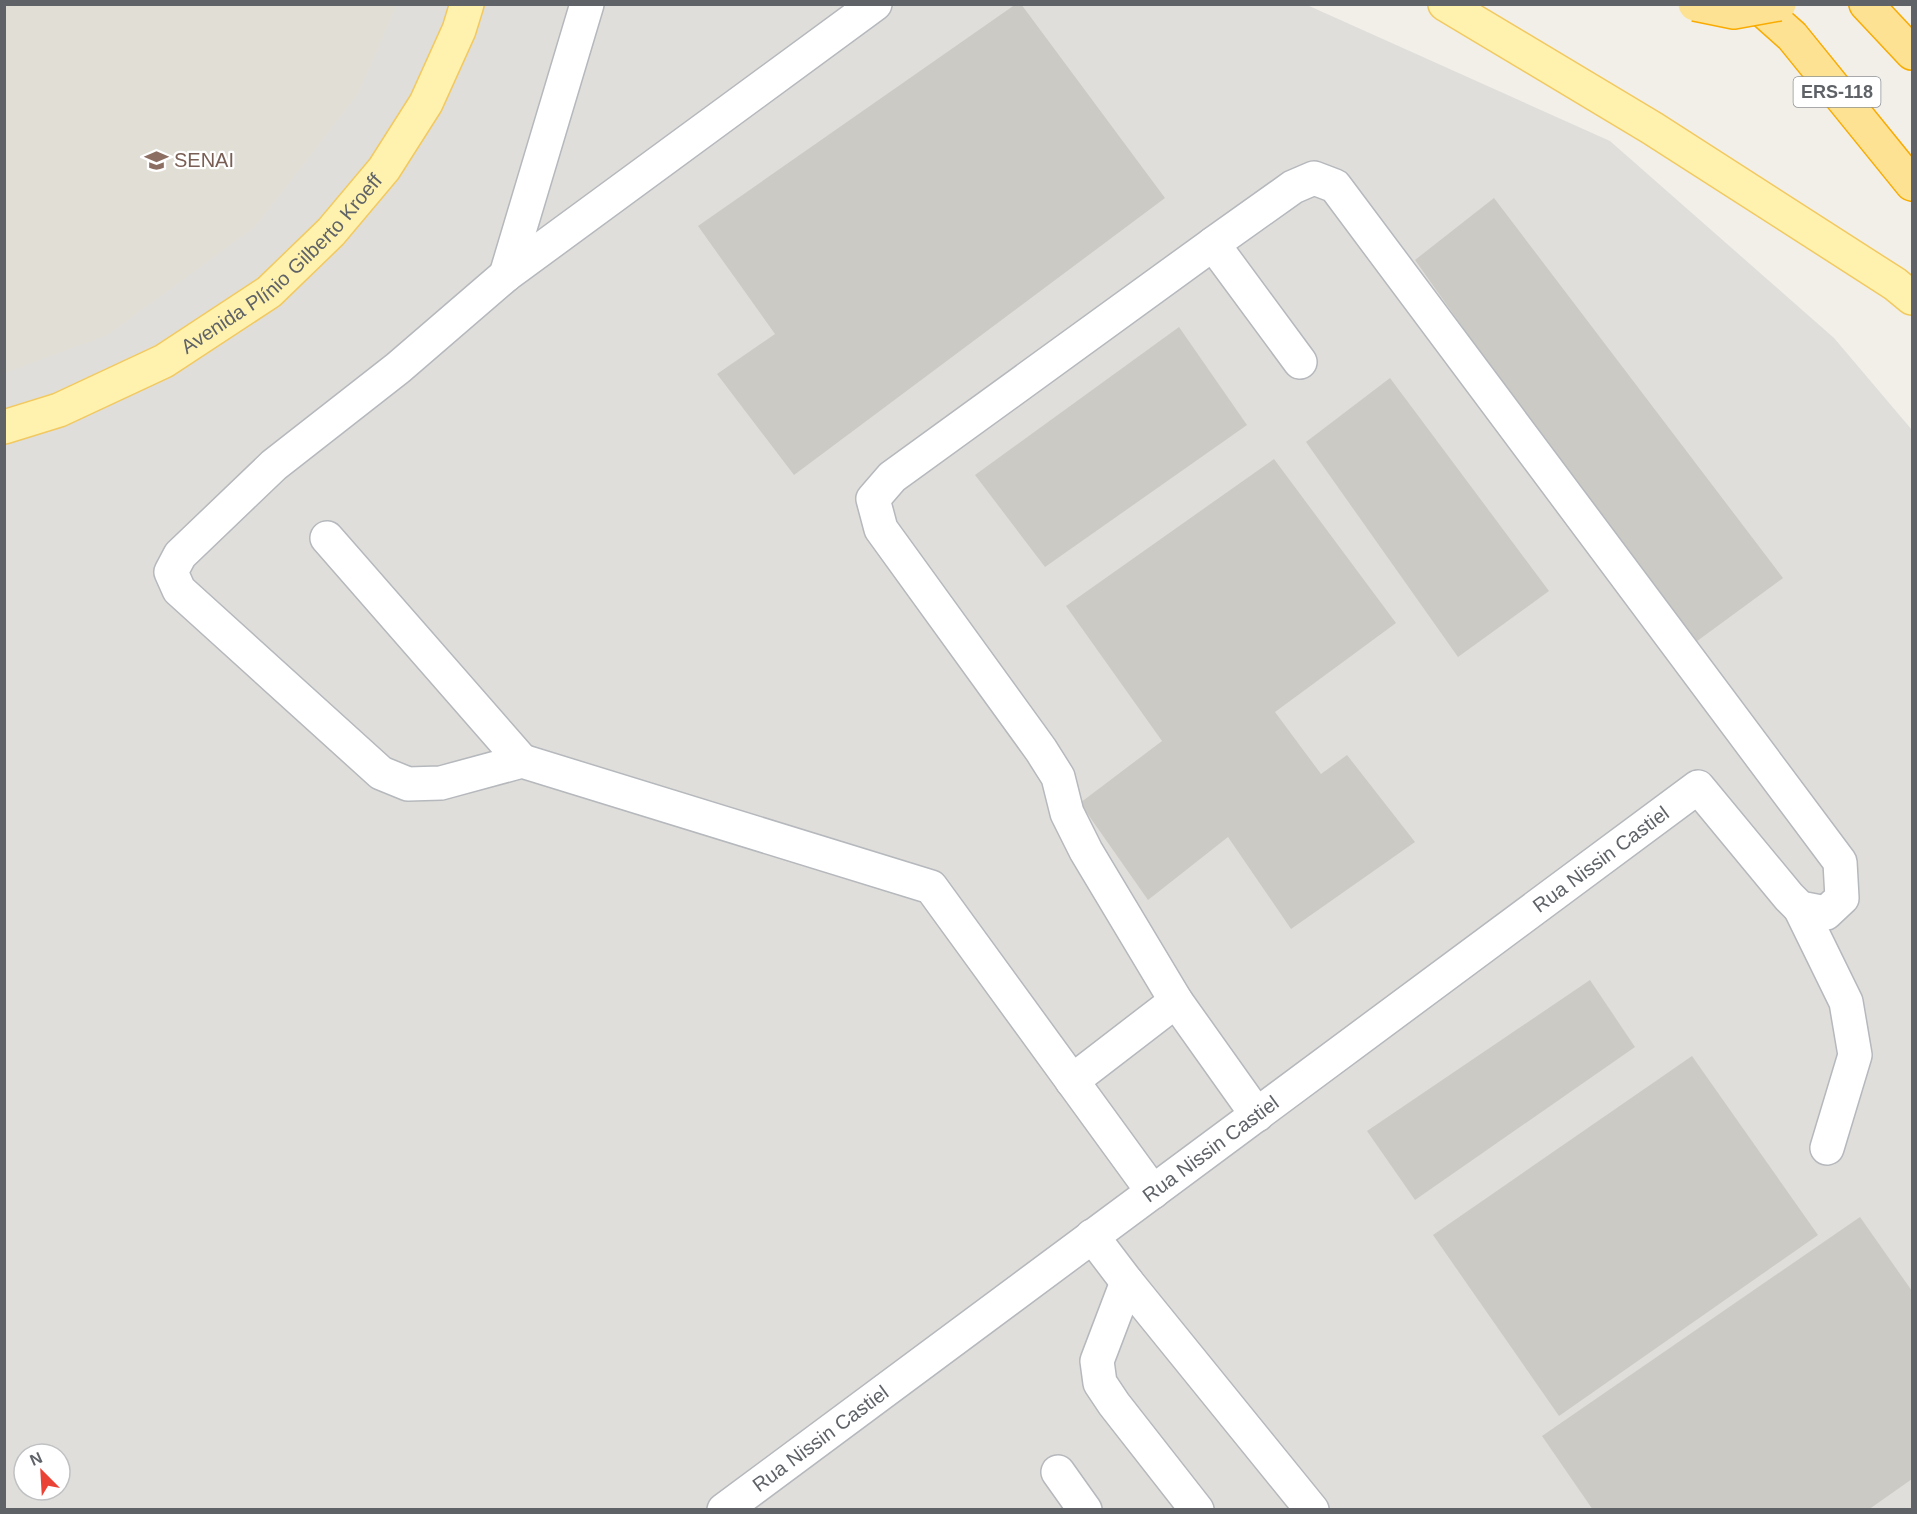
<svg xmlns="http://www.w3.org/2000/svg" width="1917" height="1514" viewBox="0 0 1917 1514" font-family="Helvetica,sans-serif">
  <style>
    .industrial { fill: #e0deda; fill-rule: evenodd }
    .education { fill: #e1ded6 }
    .building { fill: #cccac5 }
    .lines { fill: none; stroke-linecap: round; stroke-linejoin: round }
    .minor-casing { stroke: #b5b8bc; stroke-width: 36 }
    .major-casing { stroke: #f2c960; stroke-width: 36 }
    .highway-casing { stroke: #f9ab00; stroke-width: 36 }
    .minor { stroke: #fff; stroke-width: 33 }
    .major { stroke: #fff2af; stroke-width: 33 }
    .highway { stroke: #fde293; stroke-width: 33 }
    .highway-bridge-casing { stroke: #f9ab00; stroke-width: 36; stroke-linecap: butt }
    .highway-bridge { stroke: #fde293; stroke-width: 33 }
    .labels { text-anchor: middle; stroke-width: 4.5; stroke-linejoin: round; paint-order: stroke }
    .shield { fill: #fff; stroke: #8f9295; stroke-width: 1.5 }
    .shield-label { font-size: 18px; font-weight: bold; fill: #5f6368 }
    .education-label { font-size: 20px; fill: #785e54; stroke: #fff; text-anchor: start }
    .street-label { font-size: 20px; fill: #5f6368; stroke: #fff }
  </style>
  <rect width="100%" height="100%" fill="#f1efe8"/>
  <path class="industrial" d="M5,5h1302l303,136 224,197 78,92v1079l-1907,1zM24,1454h36v36h-36z"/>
  <polygon class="education" points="5,4 397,4 397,5 358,94 255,227 108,335 5,373"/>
  <g class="building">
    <polygon points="1016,4 1021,4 1165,198 794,475 717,374 775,334 698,226"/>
    <polygon points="1494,198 1783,578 1689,647 1415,260"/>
    <polygon points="1179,327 1247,425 1045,567 975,475"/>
    <polygon points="1390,378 1549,591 1458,657 1306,442"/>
    <polygon points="1274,459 1396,623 1275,712 1321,774 1347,755 1415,842 1291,929 1228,837 1148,900 1080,803 1162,741 1066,606"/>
    <polygon points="1590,980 1635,1047 1415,1200 1367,1131"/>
    <polygon points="1692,1056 1818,1235 1559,1416 1433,1235"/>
    <polygon points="1860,1217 1912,1291 1912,1479 1868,1510 1593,1510 1542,1436"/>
  </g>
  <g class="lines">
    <defs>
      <g id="minor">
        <polyline points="875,4 506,275 398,368 274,465 180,555 171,572 179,590 381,773 408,784 441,783 522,761 931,887 1153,1192"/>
        <polyline points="1213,244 892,477 873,499 881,529 1041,750 1058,777 1067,813 1086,851 1176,1001 1257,1115"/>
        <polyline points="506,275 587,4"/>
        <polyline points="327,538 522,761"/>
        <polyline points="1800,908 1846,1002 1855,1055 1827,1148"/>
        <polyline points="1072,1081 1176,1001"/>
        <polyline points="1092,1236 1127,1282 1312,1510"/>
        <polyline points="1127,1282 1097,1361 1100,1383 1114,1404 1197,1510"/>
        <polyline points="1058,1472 1085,1510"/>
        <path id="s1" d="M724,1510l974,-723 91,110 11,11 26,5 16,-15 -2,-36 -505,-676 -21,-8 -21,9 -80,57 87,118"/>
      </g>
      <g id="major">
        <polyline points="1445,4 1652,128 1895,284 1912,298"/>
        <path id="s2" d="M4,427l55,-17 105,-49 105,-69 62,-60 53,-63 42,-66 33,-73 8,-26"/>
      </g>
      <g id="highway">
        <polyline points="1756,4 1792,36 1912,184"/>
        <polyline points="1866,4 1912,53"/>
      </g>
    </defs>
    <use href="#minor" class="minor-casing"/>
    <use href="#major" class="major-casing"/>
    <use href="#highway" class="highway-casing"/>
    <use href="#minor" class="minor"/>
    <use href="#major" class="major"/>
    <use href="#highway" class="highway"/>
    <defs>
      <polyline id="highway-bridge" points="1695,4 1734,12 1779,4"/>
    </defs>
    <use href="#highway-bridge" class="highway-bridge-casing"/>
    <use href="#highway-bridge" class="highway-bridge"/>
  </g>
  <defs>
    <symbol id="school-bare" viewBox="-9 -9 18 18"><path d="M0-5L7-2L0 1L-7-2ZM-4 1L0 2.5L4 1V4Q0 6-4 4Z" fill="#8d6e63" stroke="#fff" stroke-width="2.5" paint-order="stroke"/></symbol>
  </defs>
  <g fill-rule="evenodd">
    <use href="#school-bare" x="140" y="144" width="33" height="33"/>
  </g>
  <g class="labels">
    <rect class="shield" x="1793.5" y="77" width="87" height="30" rx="4.5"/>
    <g class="shield-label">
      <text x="1837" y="98">ERS-118</text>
    </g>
    <g class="education-label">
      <text x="174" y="167">SENAI</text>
    </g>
    <g class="street-label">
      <text dy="7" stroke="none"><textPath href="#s2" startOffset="327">Avenida Plínio Gilberto Kroeff</textPath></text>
      <text dy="7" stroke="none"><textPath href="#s1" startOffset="1092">Rua Nissin Castiel</textPath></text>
      <text dy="7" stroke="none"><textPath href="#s1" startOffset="606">Rua Nissin Castiel</textPath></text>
      <text dy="7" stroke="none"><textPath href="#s1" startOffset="120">Rua Nissin Castiel</textPath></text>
    </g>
  </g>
  <rect width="1917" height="1514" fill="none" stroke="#5f6368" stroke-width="12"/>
  <g transform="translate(42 1472) rotate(336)"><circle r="28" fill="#ffffff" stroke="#bfc1c3" stroke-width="1.5"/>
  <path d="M0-4.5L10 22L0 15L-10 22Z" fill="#ea4335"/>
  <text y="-9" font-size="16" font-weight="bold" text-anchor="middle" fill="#5f6368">N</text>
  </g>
</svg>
